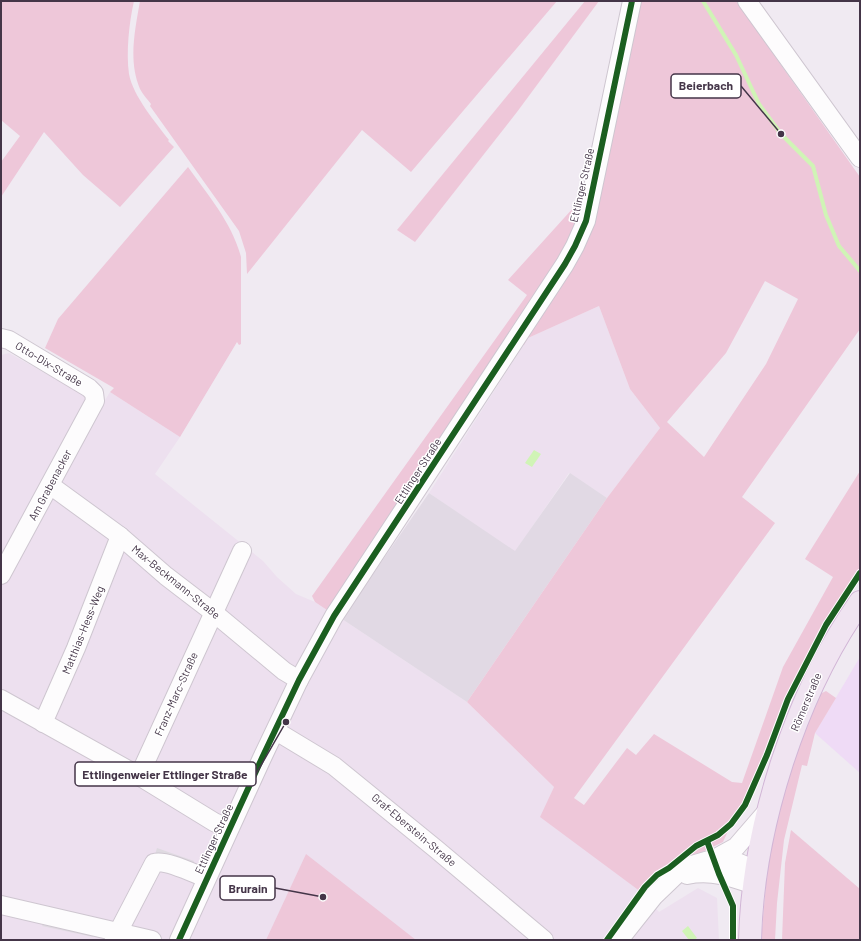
<svg xmlns="http://www.w3.org/2000/svg" width="861" height="941" viewBox="0 0 861 941" font-family="Barlow,sans-serif">
  <style>
    .residential { fill: #ede0ef }
    .commercial { fill: #efdbf6 }
    .industrial { fill: #e1d9e4 }
    .green { fill: #eec7d9; fill-rule: evenodd }
    .parking { fill: #dfdae1 }
    .water { fill: #d0f4b6 }
    .lines { fill: none; stroke-linecap: round; stroke-linejoin: round }
    .stream { stroke: #d0f4b6; stroke-width: 4 }
    .minor-casing { stroke: #cec6d0; stroke-width: 20 }
    .major-casing { stroke: #d1b5d6; stroke-width: 24 }
    .minor { stroke: #fdfcfd; stroke-width: 18 }
    .major { stroke: #f0e4f1; stroke-width: 22 }
    .cycleway-casing { stroke: #fff; stroke-width: 8 }
    .cycleway { stroke: #1b5e20; stroke-width: 6 }
    .labels { text-anchor: middle; stroke-width: 3; stroke-linejoin: round; paint-order: stroke }
    .street-label { font-size: 11px; fill: #443548; stroke: #fff }
    .leader { fill: none; stroke: #443548; stroke-width: 1.5 }
    .callout-dot { fill: #443548; stroke: #fff; stroke-width: 1.5 }
    .callout { fill: #fff; stroke: #443548; stroke-width: 1.5 }
    .callout-label { font-size: 12px; text-anchor: middle; font-weight: bold; fill: #443548 }
  </style>
  <rect width="100%" height="100%" fill="#f0eaf2"/>
  <g class="residential">
    <polygon points="599,306 630,389 660,428 607,498 569,473 515,552 429,493 528,338"/>
    <polygon points="9,353 102,405 110,392 180,437 155,474 263,561 277,577 296,594 315,602 342,619 467,702 554,787 541,817 640,891 659,912 698,888 717,898 719,940 1,940 1,355"/>
  </g>
  <polygon class="commercial" points="860,657 860,773 815,733"/>
  <polygon class="industrial" points="570,473 607,498 467,702 342,619 429,493 515,551"/>
  <g class="green">
    <path d="M1,1h133c-5,22 -8,51 -5,73 4,22 27,49 40,66l-1,1 6,6 -54,60 -37,-32 -39,-43 -43,65v-35l19,-26 -19,-16z"/>
    <path d="M140,1h417l-146,171 -49,-42 -115,144 -1,-21 -7,-22 -89,-125 1,-2c-3,-4 -8,-9 -11,-15 -12,-28 -5,-59 0,-88z"/>
    <polygon points="585,1 599,1 517,112 415,242 397,230"/>
    <path d="M637,1h99l124,176v152l-118,168 33,26 -201,275 10,7 43,-57 9,7 18,-21 78,48 10,1 41,-116 50,-90 -28,-18 55,-88v99l-35,54 -38,74 -44,107 -9,13 -11,24 -27,13 -30,12 -11,8 -14,17 -101,-75 14,-30 -87,-85 140,-204 53,-70 -30,-39 -31,-83 -71,32 -4,7 -3,-2 54,-84zM765,281l33,18 -32,65 -62,93 -37,-35 59,-69z"/>
    <path d="M188,167c20,28 44,56 53,90v87l-2,1 -2,-3 -57,95 -70,-45 4,-4 -69,-40 13,-29z"/>
    <polygon points="574,207 580,209 570,241 488,370 411,482 327,610 315,602 312,596 527,295 508,280"/>
    <polygon points="826,691 836,698 815,733 807,766 802,765 784,840 777,903 775,940 761,940 766,884 764,883 776,823 791,768 818,695"/>
    <polygon points="791,830 860,889 860,940 782,940 785,863"/>
    <polygon points="306,854 416,940 266,940"/>
  </g>
  <g class="parking">
    <polygon points="157,848 194,861 191,870 154,858"/>
    <polygon points="45,921 95,932 93,937 42,926"/>
  </g>
  <g class="water">
    <polygon points="534,450 541,454 532,467 525,463"/>
    <polygon points="688,926 697,938 694,940 689,940 682,931"/>
  </g>
  <g class="lines">
    <polyline class="stream" points="703,1 736,55 759,104 781,134 813,166 826,215 839,246 860,271"/>
    <defs>
      <g id="minor">
        <polyline points="747,1 860,158"/>
        <polyline points="1,338 9,340 89,388 94,393 95,401 1,575"/>
        <polyline points="50,485 120,536 166,576 213,612 284,671 299,680"/>
        <polyline points="1,699 139,776 214,822 229,829"/>
        <polyline points="43,723 76,648 120,536"/>
        <polyline points="276,731 334,766 436,849 544,940"/>
        <polyline points="139,776 242,551"/>
        <path d="M716,858c15,2 30,4 40,17"/>
        <path d="M687,875c24,-5 45,2 67,10"/>
        <polyline points="1,905 152,940"/>
        <path d="M114,940l40,-77c11,-4 41,11 52,15"/>
        <polyline points="179,940 262,758 299,680 334,616 565,264 575,246 586,221 632,1"/>
        <polyline points="619,940 654,896 678,873 692,865 716,858 736,847 768,810"/>
      </g>
      <path id="major" d="M750,940c3,-113 45,-245 110,-338"/>
    </defs>
    <use href="#minor" class="minor-casing"/>
    <use href="#major" class="major-casing"/>
    <use href="#minor" class="minor"/>
    <use href="#major" class="major"/>
    <defs>
      <g id="cycleway">
        <polyline points="707,841 719,874 733,906 733,940"/>
        <polyline points="179,940 262,758 299,680 334,616 565,264 575,246 586,221 632,1"/>
        <polyline points="607,940 645,887 657,875 669,868 696,846 718,835 731,824 745,805 767,755 788,699 826,625 860,573"/>
      </g>
    </defs>
    <use href="#cycleway" class="cycleway-casing"/>
    <use href="#cycleway" class="cycleway"/>
  </g>
  <g class="labels">
    <g class="street-label">
      <text transform="translate(582 185) rotate(-77)" y="4">Ettlinger Straße</text>
      <text transform="translate(49 364) rotate(31)" y="4">Otto-Dix-Straße</text>
      <text transform="translate(418 471) rotate(-57)" y="4">Ettlinger Straße</text>
      <text transform="translate(50 485) rotate(-62)" y="4">Am Grabenacker</text>
      <text transform="translate(176 582) rotate(39)" y="4">Max-Beckmann-Straße</text>
      <text transform="translate(83 630) rotate(-68)" y="4">Matthias-Hess-Weg</text>
      <text transform="translate(176 694) rotate(-66)" y="4">Franz-Marc-Straße</text>
      <text transform="translate(806 702) rotate(-67)" y="4">Römerstraße</text>
      <text transform="translate(414 830) rotate(40)" y="4">Graf-Eberstein-Straße</text>
      <text transform="translate(214 839) rotate(-65)" y="4">Ettlinger Straße</text>
    </g>
  </g>
  <path class="leader" d="M781 134L741 86M286 722L256 774M323 897L275 888"/>
  <g class="callout-dot">
    <circle cx="781" cy="134" r="4"/>
    <circle cx="286" cy="722" r="4"/>
    <circle cx="323" cy="897" r="4"/>
  </g>
  <g class="callout">
    <rect x="671" y="74" width="70" height="24" rx="4"/>
    <rect x="75" y="762" width="181" height="24" rx="4"/>
    <rect x="220" y="876" width="55" height="24" rx="4"/>
  </g>
  <g class="callout-label">
    <text x="706" y="90">Beierbach</text>
    <text x="165" y="779">Ettlingenweier Ettlinger Straße</text>
    <text x="248" y="893">Brurain</text>
  </g>
  <rect width="861" height="941" fill="none" stroke="#443548" stroke-width="4"/>
</svg>
